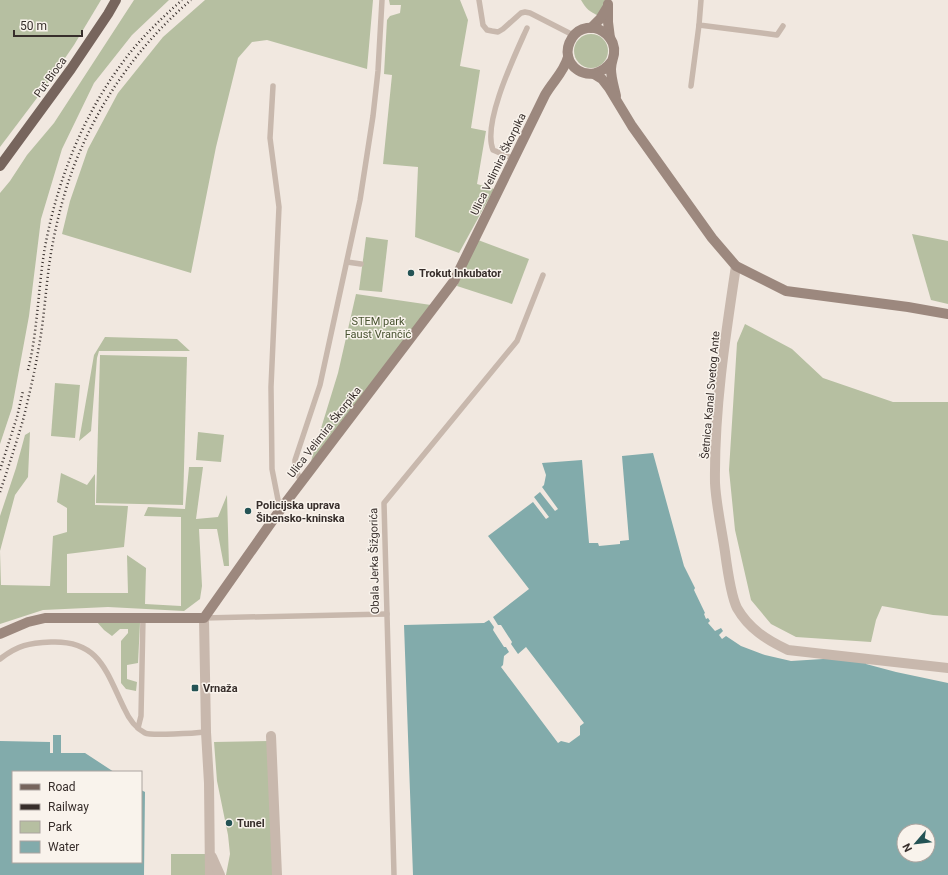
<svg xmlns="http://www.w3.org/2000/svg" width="948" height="875" viewBox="0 0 948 875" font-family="Roboto,sans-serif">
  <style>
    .green { fill: #b6bfa1 }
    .water { fill: #82abab; fill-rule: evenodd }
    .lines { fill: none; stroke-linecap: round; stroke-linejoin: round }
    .lane { stroke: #c8b8ad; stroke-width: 5.5 }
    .street { stroke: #c8b8ad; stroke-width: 10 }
    .secondary { stroke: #9c887e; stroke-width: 10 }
    .primary { stroke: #77655d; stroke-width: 10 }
    .rail { stroke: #372e2b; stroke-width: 2.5; stroke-dasharray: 1 3; stroke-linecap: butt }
    .poi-dot { fill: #245355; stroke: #f9f3ec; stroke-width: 1.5 }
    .labels { text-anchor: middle; stroke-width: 3; stroke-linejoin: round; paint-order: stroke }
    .street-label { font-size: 11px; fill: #372e2b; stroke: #f9f3ec }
    .poi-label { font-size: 11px; font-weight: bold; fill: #372e2b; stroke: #f9f3ec; text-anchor: start }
    .park-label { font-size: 11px; fill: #485331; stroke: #f9f3ec }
  </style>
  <rect width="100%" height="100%" fill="#f1e8e0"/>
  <g class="green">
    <polygon points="0,0 101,0 74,45 43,90 0,147"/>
    <polygon points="134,0 169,0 132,35 94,83 62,149 41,219 29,316 12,408 0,444 0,193 10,181 27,155 54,123"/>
    <polygon points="205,0 373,0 367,69 267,40 252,42 238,58 216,147 191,273 62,234 70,201 88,149 118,93 163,37"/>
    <polygon points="389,0 460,0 468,20 460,66 480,70 471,128 486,131 477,184 494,189 459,253 415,237 418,167 383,164 392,75 384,74 387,20 390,16 400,13 401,5 390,5"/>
    <path d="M581,0h25l-7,16c-9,-4 -13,-7 -18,-16z"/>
    <circle cx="591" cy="51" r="17"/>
    <polygon points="912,234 948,241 948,304 931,300"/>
    <polygon points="366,237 388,240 382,292 359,290"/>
    <polygon points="478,240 529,259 512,304 457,286"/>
    <polygon points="356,294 431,305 318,455 311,461 338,373"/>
    <polygon points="745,324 792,349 823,378 893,402 948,402 948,616 933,615 882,606 876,620 871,642 796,637 771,624 751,600 735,530 729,470 737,343"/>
    <polygon points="105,337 177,339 190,351 99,351 97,358 91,431 79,441 94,355"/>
    <polygon points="100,355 187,357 183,505 96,503"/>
    <polygon points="55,383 80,385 75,438 51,436"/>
    <polygon points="30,432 28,477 15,495 0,551 0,516 16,468 25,435"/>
    <polygon points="198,432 224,435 221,462 196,460"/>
    <polygon points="189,467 203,467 196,519 218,517 227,495 229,566 224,566 217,529 199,529 202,586 200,599 184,611 108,607 43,610 0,624 0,551 1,585 50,586 53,536 67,532 67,508 57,502 61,473 87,485 95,474 95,505 128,506 124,547 67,554 67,593 128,593 127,555 146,568 145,604 181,606 181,517 144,516 148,507 185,509"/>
    <polygon points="97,622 140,623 138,663 127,665 127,679 137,682 136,691 126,689 121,683 121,641 128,633 128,629 120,629 112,636 104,630"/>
    <polygon points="269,741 274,875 226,875 230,854 228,835 217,781 214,742"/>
    <rect x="171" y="854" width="35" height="21"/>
  </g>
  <g class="water">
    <path d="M653,453l31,113 11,22 -1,2 11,23 -1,1 2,5 2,-1 2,3 -2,2 7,8 6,-3 2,3 -4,4 3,4 4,-3 15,10 24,9 26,6 48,-3 28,3 -1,3 30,8 52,11v192h-535l-9,-250 80,-2 5,-3 5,7 -1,3 11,17h2l3,5 -5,4 -1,9 -2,2 57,76 3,-2 8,2 11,-8v-9l4,-3 -58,-76 -8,7 -7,-10 1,-2 -11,-17h-3l-5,-8 36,-28 -41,-53 45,-34 13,17 3,-2 -15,-20 6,-5 15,19 3,-2 -16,-22 2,-2 2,-10 -4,-12 40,-3 7,83h9l1,3 21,-2v-3l9,-1 -7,-84zM904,831h24v24h-24z"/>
    <polygon points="53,735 61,735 61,753 85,753 114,772 13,772 13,862 141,862 141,790 145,792 144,875 0,875 0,741 50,742 50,753 53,753"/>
  </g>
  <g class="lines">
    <g class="lane">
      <polyline points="479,0 483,25 487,30 492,31 498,32 503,29 521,13 525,12 530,13 573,35"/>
      <polyline points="701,0 699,25 777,35 783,26"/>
      <polyline points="273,86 270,138 279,207 271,387 272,469 280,510"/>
      <polyline points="691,86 699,25"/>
      <path d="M514,159l-21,-9c-11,-27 22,-95 34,-122"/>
      <polyline points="347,262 361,264"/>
      <polyline points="301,482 295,467 295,460 320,385 360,200 373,116 378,71 382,0"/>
      <polyline points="204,618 387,614"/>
      <path d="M0,659c18,-14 29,-16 51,-17 48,-2 55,29 73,66 4,9 11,20 21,25 6,3 51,0 61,-1"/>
      <polyline points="138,728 141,716 143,618"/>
      <polyline points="394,875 384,503 517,341 543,275"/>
    </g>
    <g class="street">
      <path d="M736,266c-11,72 -22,145 -21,217 1,21 7,48 10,69 2,15 6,44 12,56 12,21 30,32 51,42l160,18"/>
      <polyline points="204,618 206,732 209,783 210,875"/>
      <polyline points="271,736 277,875"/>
      <polyline points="212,857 220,875"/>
    </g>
    <g class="secondary">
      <polyline points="608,4 608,22 610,38"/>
      <polyline points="591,28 600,19 608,6"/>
      <path d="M612,61c-21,29 -57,3 -40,-23 3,-5 9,-9 15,-10 14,-2 29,10 27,26 -1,5 -3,9 -3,15 0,9 3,18 5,27"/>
      <polyline points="594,74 602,79 609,88 632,126 712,238 736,266 786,291 908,307 948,314"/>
      <path d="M0,634l28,-12 17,-4h159l76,-108 174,-229 91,-186c8,-14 19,-23 23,-38"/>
    </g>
    <polyline class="primary" points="0,166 71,69 108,14 116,0"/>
    <g class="rail">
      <path d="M28,370c10,-40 10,-83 17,-123 13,-70 40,-137 84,-193 16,-20 34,-37 53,-54"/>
      <polyline points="0,470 17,417 23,391"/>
      <path d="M0,492c8,-24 16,-48 23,-72 6,-24 12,-49 16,-74 6,-32 7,-66 13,-99 6,-32 15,-67 29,-98 24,-56 63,-109 110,-149"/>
    </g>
  </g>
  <g class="poi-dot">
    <circle cx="411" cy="273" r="4"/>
    <circle cx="248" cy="511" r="4"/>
    <rect x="191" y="684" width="8" height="8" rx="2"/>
    <circle cx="229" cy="823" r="4"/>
  </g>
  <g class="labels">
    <g class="street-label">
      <text transform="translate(50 77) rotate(-54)" y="4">Put Bioca</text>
      <text transform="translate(498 164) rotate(-64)" y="4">Ulica Velimira Škorpika</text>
      <text transform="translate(710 395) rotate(-85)" y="4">Šetnica Kanal Svetog Ante</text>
      <text transform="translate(324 432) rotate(-52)" y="4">Ulica Velimira Škorpika</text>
      <text transform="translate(374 561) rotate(-91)" y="4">Obala Jerka Šižgorića</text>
    </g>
    <g class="poi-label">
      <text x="419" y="277">Trokut Inkubator</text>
      <text x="256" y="509">Policijska uprava<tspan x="256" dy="13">Šibensko-kninska</tspan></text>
      <text x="203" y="692">Vrnaža</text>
      <text x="237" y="827">Tunel</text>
    </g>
    <g class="park-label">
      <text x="378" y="325">STEM park<tspan x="378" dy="13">Faust Vrančić</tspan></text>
    </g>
  </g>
  <rect x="12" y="771" width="130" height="92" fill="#f9f3ec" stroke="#aba49f"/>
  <rect x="20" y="784" width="20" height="6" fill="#77655d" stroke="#aba49f"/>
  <text x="48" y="791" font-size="12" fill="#372e2b">Road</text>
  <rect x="20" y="804" width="20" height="6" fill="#372e2b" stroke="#aba49f"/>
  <text x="48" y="811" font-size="12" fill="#372e2b">Railway</text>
  <rect x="20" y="821" width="20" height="12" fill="#b6bfa1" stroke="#aba49f"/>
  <text x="48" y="831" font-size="12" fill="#372e2b">Park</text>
  <rect x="20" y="841" width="20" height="12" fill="#82abab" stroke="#aba49f"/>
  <text x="48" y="851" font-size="12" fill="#372e2b">Water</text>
  <g transform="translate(916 843) rotate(242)"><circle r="19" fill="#f9f3ec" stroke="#aba49f"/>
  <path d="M0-3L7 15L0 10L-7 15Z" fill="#245355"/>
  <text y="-6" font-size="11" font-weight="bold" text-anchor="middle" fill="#372e2b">N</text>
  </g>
  <path d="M14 30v6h68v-6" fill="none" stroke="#372e2b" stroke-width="2"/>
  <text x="20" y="30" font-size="12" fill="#372e2b" stroke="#f9f3ec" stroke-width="3" paint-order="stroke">50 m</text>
</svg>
